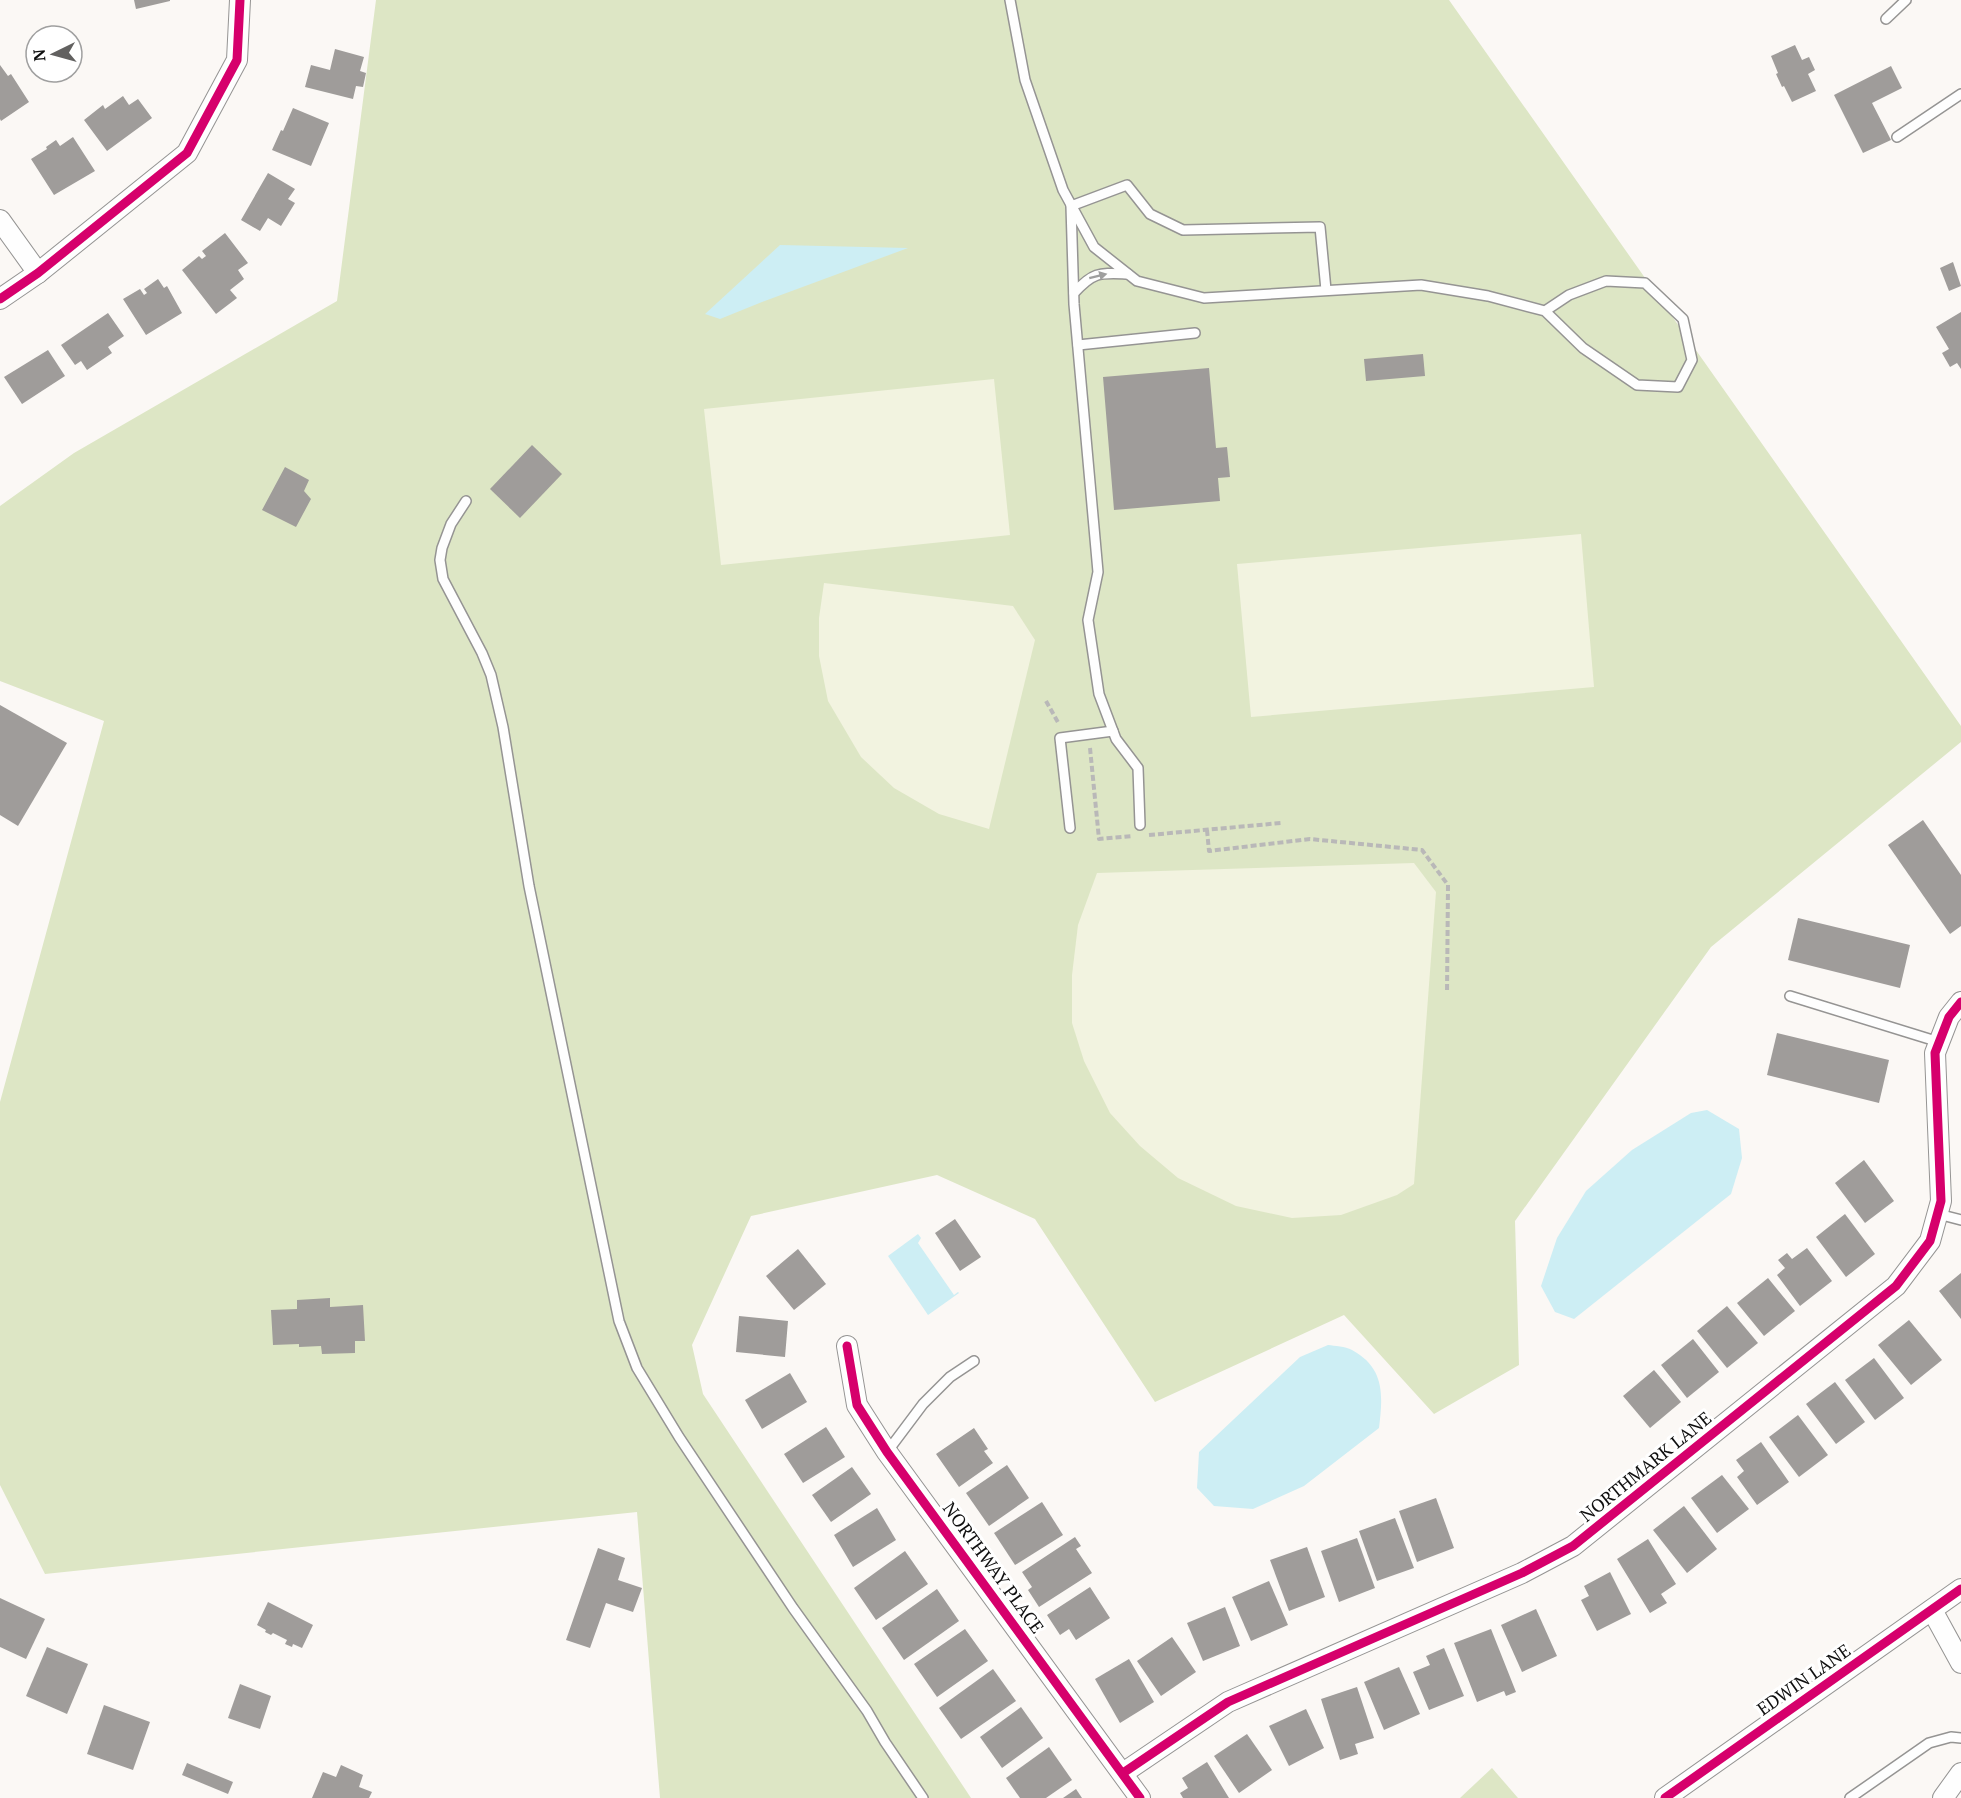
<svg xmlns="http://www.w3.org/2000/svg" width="1961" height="1798" viewBox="0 0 1961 1798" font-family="'PT Serif',serif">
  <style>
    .forest { fill: #dde6c5 }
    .pitch { fill: #f2f3e0 }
    .water { fill: #cdeef4 }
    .building { fill: #9f9c9a }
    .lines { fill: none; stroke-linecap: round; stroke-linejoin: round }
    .service-casing { stroke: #959493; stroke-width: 12 }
    .minor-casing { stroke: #959493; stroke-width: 22 }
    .path { stroke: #b9b8b8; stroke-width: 4; stroke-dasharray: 6 3; stroke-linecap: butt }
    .service { stroke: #fefefe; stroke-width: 9 }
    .minor { stroke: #fefefe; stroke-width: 20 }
    .cycleway-casing { stroke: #fff; stroke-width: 13 }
    .cycleway { stroke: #d6006c; stroke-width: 9 }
    .oneway { fill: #9e9e9e }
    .labels { text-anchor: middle; stroke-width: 6; stroke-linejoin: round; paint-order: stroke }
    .street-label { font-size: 18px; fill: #0f0f0f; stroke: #fff }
  </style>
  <rect width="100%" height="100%" fill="#fbf8f5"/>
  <g class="forest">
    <polygon points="376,0 1449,0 1961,726 1961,742 1711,947 1515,1221 1519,1365 1434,1414 1344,1315 1155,1402 1035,1219 937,1175 751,1216 692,1345 703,1394 971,1798 660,1798 637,1512 45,1574 0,1485 0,1102 104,721 0,681 0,506 74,453 337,301"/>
    <polygon points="1492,1768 1518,1798 1460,1798"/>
  </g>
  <g class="pitch">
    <polygon points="994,379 1010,535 721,565 704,409"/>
    <polygon points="1581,534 1594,687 1251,717 1237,564"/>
    <polygon points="824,583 1013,606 1035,640 989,829 939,814 894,788 861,757 828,701 819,656 819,618"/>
    <polygon points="1414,863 1436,892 1414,1184 1397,1195 1341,1215 1292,1218 1236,1206 1178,1178 1140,1146 1110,1113 1084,1061 1072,1023 1072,975 1078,925 1097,873"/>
  </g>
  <g class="water">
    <polygon points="780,245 908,248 762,302 720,319 705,314"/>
    <polygon points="1707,1110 1739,1129 1742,1158 1731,1194 1574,1319 1555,1312 1541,1286 1557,1238 1586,1191 1632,1150 1691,1113"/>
    <polygon points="918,1234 921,1238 918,1243 954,1295 958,1292 959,1293 928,1315 888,1256"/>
    <path d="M1328,1345c7,1 17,1 24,5 33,18 31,45 27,78l-75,58 -51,23 -39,-3 -17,-18 2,-36 101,-95z"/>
  </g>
  <g class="building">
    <polygon points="134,0 170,0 170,1 136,9"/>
    <polygon points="1795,45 1802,60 1809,57 1815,70 1808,74 1816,91 1792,102 1784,86 1782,87 1776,74 1778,73 1771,56"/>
    <polygon points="335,49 364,57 360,71 366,73 363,87 356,86 353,99 305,87 311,65 330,70"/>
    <polygon points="0,65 8,76 11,74 29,102 1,121 0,119"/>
    <polygon points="1891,66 1902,88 1872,103 1891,140 1863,153 1834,95"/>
    <polygon points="123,96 129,105 138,99 152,118 107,151 84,120 103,105 105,109"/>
    <polygon points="293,108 329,123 311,166 272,150 281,130 283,131"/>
    <polygon points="73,137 95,171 54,195 31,159 47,149 46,147 56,140 60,146"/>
    <polygon points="268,173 295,189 288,199 295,203 281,226 268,218 260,231 241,220"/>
    <polygon points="225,233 248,263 238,270 244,279 230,290 237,298 216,314 182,270 199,256 202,259 206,256 202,251"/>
    <polygon points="1953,262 1961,286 1949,291 1940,268"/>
    <polygon points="158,279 164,288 167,286 182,313 146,335 123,299 140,289 144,295 147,293 144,289"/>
    <polygon points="1961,312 1961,369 1957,363 1950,367 1942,353 1949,349 1936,327"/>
    <polygon points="108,313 124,336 108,347 112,353 87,370 81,361 75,365 61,345"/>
    <polygon points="48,350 65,376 22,404 4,377"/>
    <polygon points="1423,354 1425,376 1366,381 1364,359"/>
    <polygon points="1209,368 1216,448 1227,447 1230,477 1218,478 1220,501 1114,510 1103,377"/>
    <polygon points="532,445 562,474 520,518 490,489"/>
    <polygon points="285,467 309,480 304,491 311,499 296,527 262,510"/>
    <polygon points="0,705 67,743 18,826 0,815"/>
    <polygon points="1923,820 1961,875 1961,926 1950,934 1888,845"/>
    <polygon points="1798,918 1910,945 1900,988 1788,960"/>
    <polygon points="1777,1033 1889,1060 1879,1103 1767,1075"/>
    <polygon points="1864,1160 1894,1201 1865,1223 1835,1183"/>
    <polygon points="1845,1214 1875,1254 1846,1277 1816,1237"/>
    <polygon points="955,1219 981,1257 960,1271 935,1233"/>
    <polygon points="1807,1248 1832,1281 1800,1306 1777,1275 1785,1268 1778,1260 1787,1253 1792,1259"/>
    <polygon points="798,1249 826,1284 794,1310 766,1276"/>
    <polygon points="1961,1273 1961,1319 1939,1291"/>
    <polygon points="1768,1278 1795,1311 1764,1336 1737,1303"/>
    <polygon points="330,1298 330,1307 363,1305 365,1341 355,1341 355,1353 322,1354 321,1346 299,1347 299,1344 273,1345 271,1310 297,1309 297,1300"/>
    <polygon points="1727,1306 1758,1343 1727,1368 1697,1331"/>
    <polygon points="739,1316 788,1321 785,1357 736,1352"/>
    <polygon points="1909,1320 1942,1360 1911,1385 1878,1345"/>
    <polygon points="1693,1339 1719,1372 1687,1398 1661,1365"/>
    <polygon points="1874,1358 1904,1398 1875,1420 1845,1380"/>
    <polygon points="1654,1370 1681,1402 1650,1428 1623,1396"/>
    <polygon points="790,1373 807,1402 762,1429 745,1400"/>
    <polygon points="1835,1382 1865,1422 1836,1444 1806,1404"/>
    <polygon points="1798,1415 1828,1455 1799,1477 1769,1437"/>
    <polygon points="826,1427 845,1457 803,1483 784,1454"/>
    <polygon points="974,1428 988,1449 984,1451 993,1463 959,1487 936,1454"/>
    <polygon points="1761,1442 1789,1482 1757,1505 1737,1477 1744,1471 1736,1460"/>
    <polygon points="1007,1465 1029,1498 989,1526 966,1493"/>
    <polygon points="852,1467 871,1494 831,1522 812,1495"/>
    <polygon points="1722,1475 1749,1509 1717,1533 1691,1498"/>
    <polygon points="1436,1498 1454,1548 1417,1562 1399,1511"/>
    <polygon points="1042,1502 1063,1535 1015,1565 994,1533"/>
    <polygon points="1684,1506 1717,1549 1687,1573 1653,1530"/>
    <polygon points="877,1508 896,1540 853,1567 834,1535"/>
    <polygon points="1395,1518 1414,1568 1377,1581 1359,1531"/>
    <polygon points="1075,1537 1081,1546 1076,1549 1092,1573 1039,1607 1028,1590 1032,1587 1022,1572"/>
    <polygon points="1357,1538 1375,1588 1339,1602 1321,1551"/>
    <polygon points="1648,1539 1676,1584 1661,1594 1667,1603 1650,1613 1617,1559"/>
    <polygon points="1307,1547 1325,1597 1289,1611 1270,1560"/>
    <polygon points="598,1548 625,1558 618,1580 642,1588 633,1612 606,1603 590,1648 566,1640"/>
    <polygon points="905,1551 928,1584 876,1620 854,1588"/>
    <polygon points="1610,1572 1631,1614 1597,1631 1581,1600 1589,1596 1584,1586"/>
    <polygon points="1269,1581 1288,1625 1251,1641 1232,1597"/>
    <polygon points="1090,1587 1110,1618 1076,1640 1069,1629 1060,1635 1047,1615"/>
    <polygon points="937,1589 959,1621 904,1660 882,1628"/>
    <polygon points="0,1598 45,1619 26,1659 0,1647"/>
    <polygon points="268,1602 313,1625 302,1648 293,1644 292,1647 285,1644 287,1640 273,1633 271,1635 265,1632 266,1630 257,1625"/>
    <polygon points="1225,1607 1240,1646 1203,1661 1187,1623"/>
    <polygon points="1536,1609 1557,1656 1522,1672 1501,1625"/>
    <polygon points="965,1629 988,1661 937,1697 914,1664"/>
    <polygon points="1491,1629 1516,1692 1506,1696 1504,1691 1477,1702 1454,1643"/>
    <polygon points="1172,1637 1196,1672 1161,1696 1137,1661"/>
    <polygon points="47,1647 88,1664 67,1714 26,1696"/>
    <polygon points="1444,1648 1464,1696 1429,1710 1413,1672 1430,1665 1426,1656"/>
    <polygon points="1129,1659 1154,1702 1120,1723 1095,1679"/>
    <polygon points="1399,1667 1420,1714 1384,1730 1364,1682"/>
    <polygon points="993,1669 1016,1701 961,1739 939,1708"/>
    <polygon points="240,1684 271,1696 260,1729 228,1718"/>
    <polygon points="1357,1687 1374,1738 1355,1744 1358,1754 1340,1760 1321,1699"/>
    <polygon points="104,1705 150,1722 133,1770 87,1754"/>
    <polygon points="1021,1707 1043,1738 1002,1768 980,1737"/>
    <polygon points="1306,1709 1324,1748 1289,1766 1269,1726"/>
    <polygon points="1247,1734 1272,1770 1239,1793 1214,1756"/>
    <polygon points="1049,1747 1072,1780 1046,1798 1020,1798 1006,1778"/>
    <polygon points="1207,1762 1229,1798 1183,1798 1180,1793 1188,1788 1182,1778"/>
    <polygon points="187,1763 233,1782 228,1794 182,1775"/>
    <polygon points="341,1765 363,1775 359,1787 372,1792 369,1798 312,1798 323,1772 336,1777"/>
    <polygon points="1076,1789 1082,1798 1063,1798"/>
  </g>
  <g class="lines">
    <defs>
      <g id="service">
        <polyline points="1010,0 1025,80 1063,190 1094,247 1137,281 1204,298 1421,285 1488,296 1545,311 1583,348 1637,385 1678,387 1692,360 1683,319 1645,283 1606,281 1569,295 1545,311"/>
        <polyline points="1886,19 1906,0"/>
        <polyline points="1897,137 1961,94"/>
        <path d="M1074,293c20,-22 26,-20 54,-19"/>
        <polyline points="1078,345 1195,333"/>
        <polyline points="466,501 451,524 442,548 440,560 443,579 482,653 491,675 503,727 529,886 619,1321 637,1368 679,1437 793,1608 867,1711 885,1742 923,1798"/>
        <polyline points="1140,825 1138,768 1116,739 1099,694 1088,620 1098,572 1074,304 1071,206 1127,185 1150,214 1183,230 1320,227 1326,290"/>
        <polyline points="1070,828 1060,738 1113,731"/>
        <polyline points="1790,996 1939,1042"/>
        <polyline points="1938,1214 1961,1220"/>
        <polyline points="887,1452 923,1404 950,1377 974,1361"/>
        <polyline points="1850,1798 1929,1743 1951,1737 1961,1738"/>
      </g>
      <g id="minor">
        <polyline points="0,220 38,273"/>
        <polyline points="0,299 38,273 187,153 237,60 240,0"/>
        <polyline points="847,1346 857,1405 887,1452 1140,1798"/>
        <polyline points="1932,1610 1961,1663"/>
        <polyline points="1123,1773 1228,1702 1522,1573 1573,1546 1896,1286 1930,1241 1941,1201 1935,1053 1949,1017 1961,1002"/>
        <polyline points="1665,1798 1961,1589"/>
        <polyline points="1943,1798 1961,1773"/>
      </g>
    </defs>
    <use href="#service" class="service-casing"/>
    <use href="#minor" class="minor-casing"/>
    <g class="path">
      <polyline points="1046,701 1059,724"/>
      <polyline points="1090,748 1099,839 1132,836"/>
      <polyline points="1207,830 1209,851 1310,839 1422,850 1448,885 1447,993"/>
      <polyline points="1149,835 1281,823"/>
    </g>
    <use href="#service" class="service"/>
    <use href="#minor" class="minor"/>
    <defs>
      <g id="cycleway">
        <polyline points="0,299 38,273 187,153 237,60 240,0"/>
        <polyline points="847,1346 857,1405 887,1452 1140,1798"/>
        <polyline points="1123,1773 1228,1702 1522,1573 1573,1546 1896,1286 1930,1241 1941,1201 1935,1053 1949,1017 1961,1002"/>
        <polyline points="1665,1798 1961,1589"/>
      </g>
    </defs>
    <use href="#cycleway" class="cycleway-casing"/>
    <use href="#cycleway" class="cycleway"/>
  </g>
  <defs><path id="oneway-solid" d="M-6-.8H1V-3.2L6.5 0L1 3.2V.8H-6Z" transform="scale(1.5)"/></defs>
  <use class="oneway" href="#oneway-solid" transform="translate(1098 276) rotate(-14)"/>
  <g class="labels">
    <g class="street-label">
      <text transform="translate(1646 1467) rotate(-39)" y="6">NORTHMARK LANE</text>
      <text transform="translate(993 1568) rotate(54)" y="6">NORTHWAY PLACE</text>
      <text transform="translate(1804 1680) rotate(-35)" y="6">EDWIN LANE</text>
    </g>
  </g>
  <g transform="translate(54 54) rotate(265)"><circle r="28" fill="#ffffff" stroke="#9f9f9f" stroke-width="1.5"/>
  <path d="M0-4.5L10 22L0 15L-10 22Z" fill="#626160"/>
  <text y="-9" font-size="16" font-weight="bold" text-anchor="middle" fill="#0f0f0f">N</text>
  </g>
</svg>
